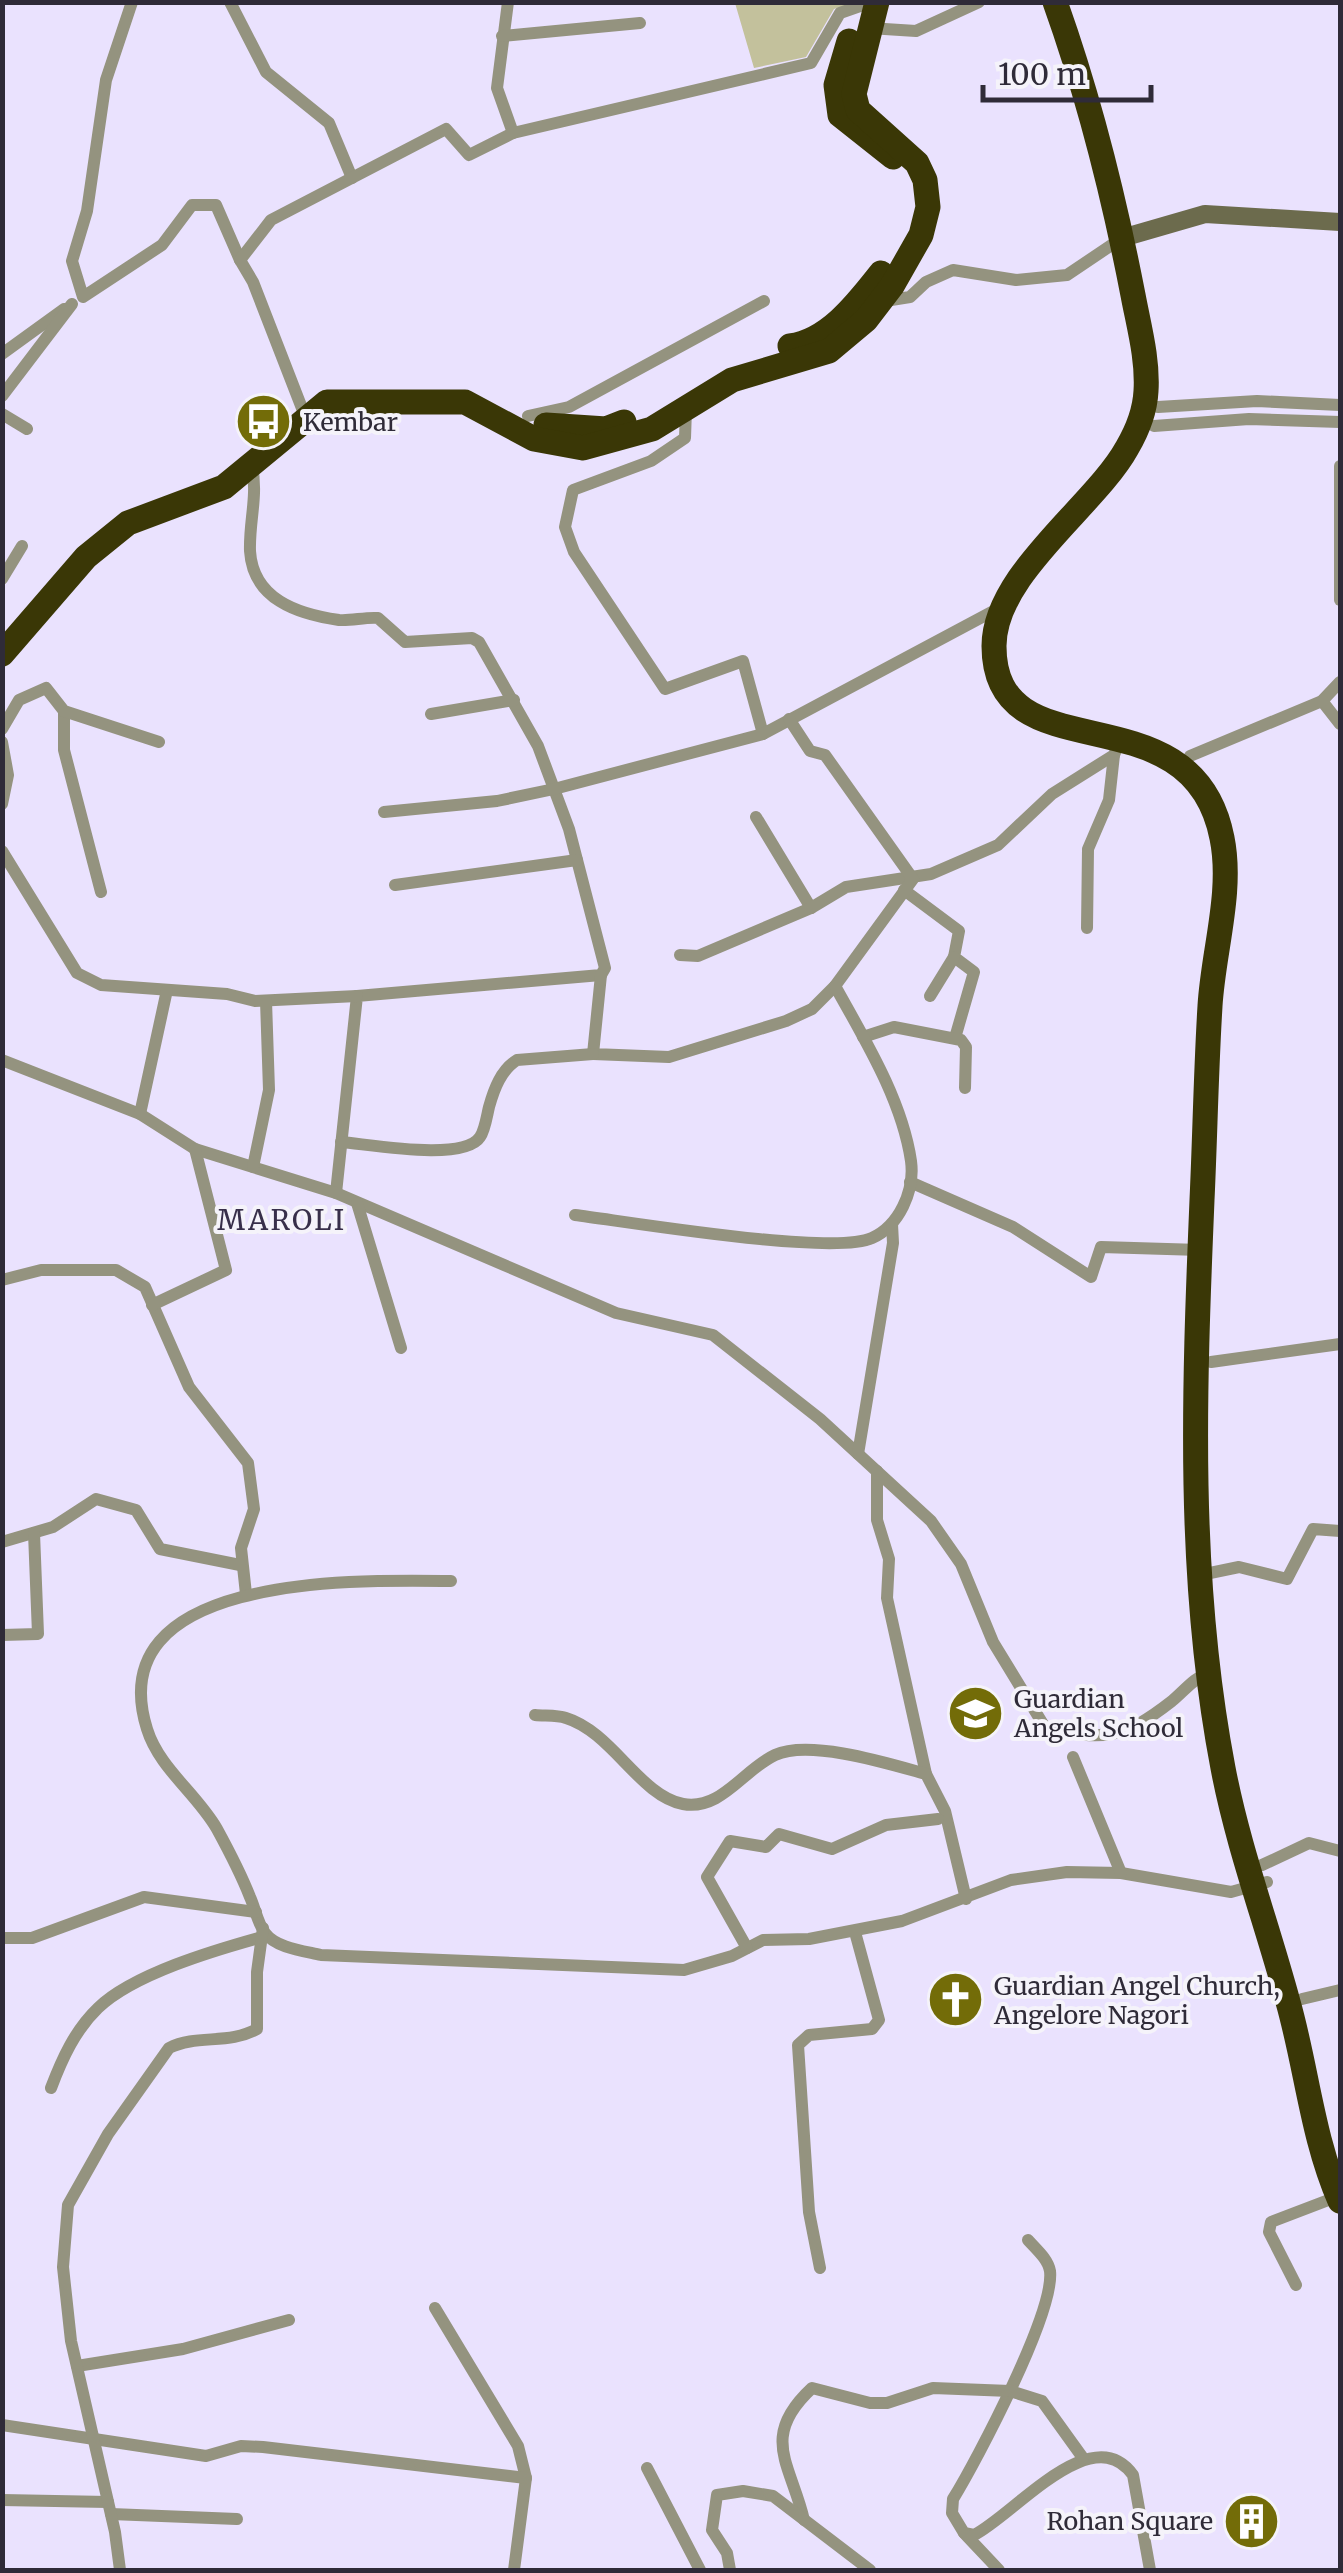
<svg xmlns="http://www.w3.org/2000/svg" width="1343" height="2573" viewBox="0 0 1343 2573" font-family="Merriweather,serif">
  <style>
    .green { fill: #c3c19c }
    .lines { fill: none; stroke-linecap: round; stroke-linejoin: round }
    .street { stroke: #94937f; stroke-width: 12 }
    .secondary { stroke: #6c6b4d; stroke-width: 18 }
    .highway { stroke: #3a3706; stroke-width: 25 }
    .labels { text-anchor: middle; stroke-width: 8; stroke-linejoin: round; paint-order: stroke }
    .poi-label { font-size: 25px; fill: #2f2b38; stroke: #f5f3fa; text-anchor: start }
    .neighbourhood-label { font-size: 28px; letter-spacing: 2.5px; fill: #382f4a; stroke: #f5f3fa }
  </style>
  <rect width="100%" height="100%" fill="#eae2fe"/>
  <polygon class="green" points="735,3 854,3 834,9 806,57 754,68"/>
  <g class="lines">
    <g class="street">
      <polyline points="132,2 106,80 87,211 72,261 83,297 162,245 192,205 216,205 240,260"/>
      <polyline points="230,2 266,72 329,123 352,178"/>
      <polyline points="508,2 497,88 513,133"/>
      <polyline points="869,28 916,31 979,2"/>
      <polyline points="502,36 640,23"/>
      <polyline points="885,301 910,297 926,282 953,270 1016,280 1067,275 1122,238"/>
      <polyline points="2,354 64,309"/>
      <polyline points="2,396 72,304"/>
      <polyline points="1158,407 1257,401 1340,405"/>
      <polyline points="686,409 685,438 651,461 573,490 565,527 574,552 665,689 743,661 763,734"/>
      <polyline points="2,414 27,429"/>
      <polyline points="305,416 253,282 240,260 271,220 446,129 469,155 513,133 811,63 840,13 860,6"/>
      <polyline points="528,416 569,407 764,301"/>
      <polyline points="1154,426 1249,419 1340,422"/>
      <path d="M252,466c6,31 -3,55 -2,85 3,48 47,63 89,69 12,1 26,-3 39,-2l27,24 67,-4 7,4 59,104 31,83 36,139 -4,7 -244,21 -21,197"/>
      <polyline points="1340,466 1340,600"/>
      <polyline points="2,579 22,546"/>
      <polyline points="1322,701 1340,724"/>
      <polyline points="64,711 64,750 101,892"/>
      <polyline points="431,714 514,700"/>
      <polyline points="2,729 19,700 46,688 64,711 159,742"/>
      <polyline points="2,742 8,775 2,804"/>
      <polyline points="1190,756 1322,701 1340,682"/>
      <polyline points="384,812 497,801 554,789 763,734 1001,607"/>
      <polyline points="756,817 811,908"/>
      <polyline points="2,851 77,973 101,985 227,994 255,1001 357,996"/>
      <polyline points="395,885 577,860"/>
      <polyline points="904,890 959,931 954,957 974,972 955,1038"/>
      <polyline points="1087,928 1088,849 1109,800 1114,755"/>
      <polyline points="680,955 698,956 811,908 846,887 931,874 998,845 1052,794 1114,755 1121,738"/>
      <polyline points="601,975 593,1054 669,1057 786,1021 812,1009 835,986 913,879 825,755 810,751 789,719"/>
      <polyline points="930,996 954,957"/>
      <polyline points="863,1037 894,1027 961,1040 966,1047 965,1088"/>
      <path d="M2,1060l138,54 55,35 141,44 280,120 97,22 107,84 111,102 30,43 32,78 53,87c59,11 76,11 126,-28 12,-10 22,-23 37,-29"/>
      <polyline points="140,1114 167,990"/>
      <path d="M341,1142c27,2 123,20 139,-5 5,-7 7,-22 9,-30 5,-18 12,-37 28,-47l76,-6"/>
      <polyline points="253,1167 269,1090 266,1001"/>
      <polyline points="910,1182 1013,1227 1091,1277 1101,1247 1200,1250"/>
      <polyline points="357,1203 401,1348"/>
      <path d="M575,1215c55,7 258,41 297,23 27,-12 43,-47 39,-77 -9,-61 -46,-121 -76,-175"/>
      <polyline points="2,1280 41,1270 116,1270 145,1287 189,1387 248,1463 254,1509 241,1548 246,1594"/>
      <polyline points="152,1305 226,1270 195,1149"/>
      <polyline points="1211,1362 1340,1344"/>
      <polyline points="858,1454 893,1243 892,1224"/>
      <polyline points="877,1471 877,1520 889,1559 887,1598 926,1774"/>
      <polyline points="2,1542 53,1527 96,1499 136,1510 160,1549 240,1565"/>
      <polyline points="1210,1573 1239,1567 1287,1579 1313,1529 1340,1531"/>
      <path d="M451,1581c-90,-1 -353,-9 -304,148 12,39 50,65 70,100 12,22 24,45 33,68 5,11 8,27 15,36 11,15 39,18 56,22l363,15 48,-14 31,-16 46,-1 93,-18 109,-41 56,-8 54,1 110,19 36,-10"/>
      <polyline points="2,1635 38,1634 34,1533"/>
      <path d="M535,1715c10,1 22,0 31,3 46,14 74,78 117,86 38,7 60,-34 92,-49 35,-16 115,9 151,19l19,37 21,88"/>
      <polyline points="1073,1757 1121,1873"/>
      <polyline points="1262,1865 1309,1843 1340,1851"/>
      <polyline points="2,1938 32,1938 144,1897 256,1912"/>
      <polyline points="747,1948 707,1877 730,1841 766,1847 779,1834 832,1849 886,1825 938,1819"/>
      <polyline points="1302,1999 1340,1990"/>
      <path d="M51,2088c11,-29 24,-58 47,-80 35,-34 117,-58 164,-71"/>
      <path d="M1028,2240c8,9 20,19 22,31 5,41 -73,189 -97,228l-1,14 12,20 10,2c40,-20 118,-117 159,-60l17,95"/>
      <polyline points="820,2268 809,2212 798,2045 809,2035 872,2029 879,2020 855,1932"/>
      <polyline points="1296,2285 1269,2232 1271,2222 1339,2196"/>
      <polyline points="435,2308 518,2446 526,2478 514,2570"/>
      <polyline points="77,2366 183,2349 289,2320"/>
      <polyline points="2,2425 206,2456 241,2446 263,2447 526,2478"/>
      <polyline points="647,2468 700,2570"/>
      <polyline points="2,2500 108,2502"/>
      <polyline points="111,2514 237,2519"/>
      <path d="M804,2520c-13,-56 -45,-83 8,-132l58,15h17l46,-15 77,3 32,10 41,57"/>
      <polyline points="964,2533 999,2570"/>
      <path d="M120,2570l-5,-38 -44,-191 -8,-74 5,-62 40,-71 61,-86c28,-14 60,-3 88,-19v-57l6,-44"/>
      <polyline points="730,2570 727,2553 712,2530 717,2495 743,2491 773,2496 870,2570"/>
    </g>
    <polyline class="secondary" points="1122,238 1205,214 1340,222"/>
    <g class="highway">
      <path d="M1055,2c34,95 59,195 78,293 6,32 15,64 13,96 -1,20 -9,40 -19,57 -32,58 -133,126 -133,198 0,133 198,38 228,192 11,54 -9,114 -12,168 -4,65 -5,130 -8,194 -8,191 -15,380 21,568 15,79 44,156 65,234 19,67 24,135 52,199"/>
      <polyline points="849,41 836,85 840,115 893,157"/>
      <path d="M790,346c39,-5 68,-44 91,-73"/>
      <polyline points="546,425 606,429 624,422"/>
      <polyline points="2,654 86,557 128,523 224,487 327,402 465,402 534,439 583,448 652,429 732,380 829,351 866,320 892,286 921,235 928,207 925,180 917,163 858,110 854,94 877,2"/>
    </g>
  </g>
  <defs>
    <symbol id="bus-disc" viewBox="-11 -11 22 22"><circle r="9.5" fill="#736c08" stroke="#f5f3fa"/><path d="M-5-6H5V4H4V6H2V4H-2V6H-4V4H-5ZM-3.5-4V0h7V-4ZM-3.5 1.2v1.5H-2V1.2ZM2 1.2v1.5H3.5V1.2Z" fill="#fff"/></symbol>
    <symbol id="school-disc" viewBox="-11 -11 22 22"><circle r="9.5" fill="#736c08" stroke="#f5f3fa"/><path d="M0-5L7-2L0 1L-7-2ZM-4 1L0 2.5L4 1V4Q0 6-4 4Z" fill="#fff"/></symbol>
    <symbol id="church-disc" viewBox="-11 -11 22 22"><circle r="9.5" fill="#736c08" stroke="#f5f3fa"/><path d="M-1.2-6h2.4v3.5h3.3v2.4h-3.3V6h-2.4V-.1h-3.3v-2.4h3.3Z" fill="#fff"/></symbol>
    <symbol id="building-disc" viewBox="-11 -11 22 22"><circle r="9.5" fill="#736c08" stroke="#f5f3fa"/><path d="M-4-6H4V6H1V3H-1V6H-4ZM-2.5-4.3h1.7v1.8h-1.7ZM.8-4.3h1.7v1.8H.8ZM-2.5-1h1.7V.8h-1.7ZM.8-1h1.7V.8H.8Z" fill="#fff"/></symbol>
  </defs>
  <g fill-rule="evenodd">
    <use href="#bus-disc" x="232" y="390" width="63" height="63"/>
    <use href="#school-disc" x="944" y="1682" width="63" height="63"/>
    <use href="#church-disc" x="924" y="1968" width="63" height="63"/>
    <use href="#building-disc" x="1220" y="2490" width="63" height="63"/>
  </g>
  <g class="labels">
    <g class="poi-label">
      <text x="303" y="431">Kembar</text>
      <text x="1014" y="1708">Guardian<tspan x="1014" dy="29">Angels School</tspan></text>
      <text x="994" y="1995">Guardian Angel Church,<tspan x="994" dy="29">Angelore Nagori</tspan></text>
      <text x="1213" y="2530" text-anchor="end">Rohan Square</text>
    </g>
    <g class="neighbourhood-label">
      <text x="282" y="1230">MAROLI</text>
    </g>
  </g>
  <rect width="1343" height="2573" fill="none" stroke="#2f2b38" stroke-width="10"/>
  <path d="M983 85v15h168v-15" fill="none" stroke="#2f2b38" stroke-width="5"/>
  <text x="998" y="85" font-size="30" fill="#2f2b38" stroke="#f5f3fa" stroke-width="8" paint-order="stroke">100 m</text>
</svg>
